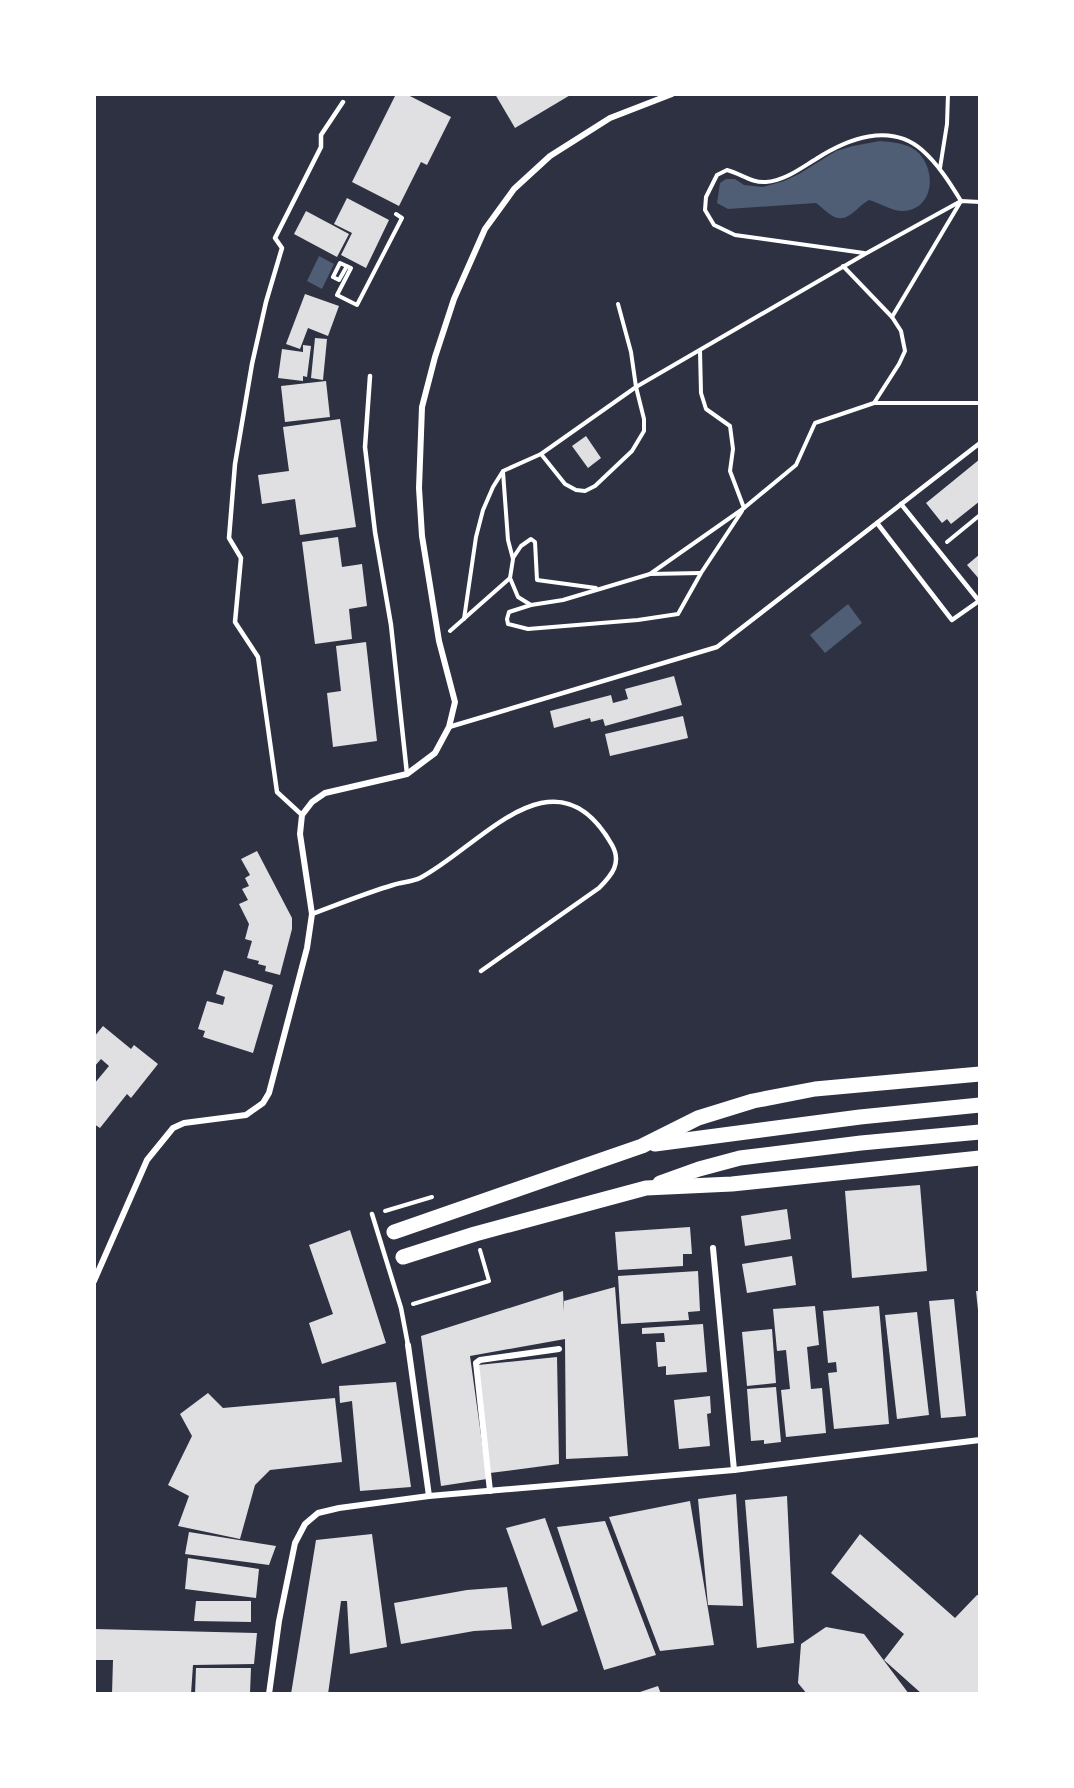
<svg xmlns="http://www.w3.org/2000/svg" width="1074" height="1788" viewBox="0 0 1074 1788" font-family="'Source Sans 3',sans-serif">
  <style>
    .water { fill: #4f5d75 }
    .building { fill: #e0e0e3 }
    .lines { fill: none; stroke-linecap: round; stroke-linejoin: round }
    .path { stroke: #fff; stroke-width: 4 }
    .service { stroke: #fff; stroke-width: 4.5 }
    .minor { stroke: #fff; stroke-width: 6 }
    .primary { stroke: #fff; stroke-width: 15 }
  </style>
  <rect width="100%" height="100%" fill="#2d3142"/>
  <g class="water">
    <path d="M880,141c10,1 23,2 32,7 25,14 25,61 -8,63 -11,1 -24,-8 -35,-11 -12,6 -22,26 -38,15 -5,-3 -9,-8 -15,-12l-88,6 -11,-6 3,-20 6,-4h9l9,6 19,2 21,-6 15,-7 37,-23 17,-5z"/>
    <polygon points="319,256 334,264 322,289 307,281"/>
    <polygon points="848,604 862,623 825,653 810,635"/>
  </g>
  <g class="building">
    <polygon points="396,94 406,94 451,117 427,165 421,162 399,206 352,182"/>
    <polygon points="495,94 572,94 515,128"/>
    <polygon points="347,198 389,220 366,268 341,255 352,233 334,224"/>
    <polygon points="306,211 349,234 337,257 294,234"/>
    <polygon points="305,294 339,306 328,336 308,328 300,349 286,344"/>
    <polygon points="315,338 327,339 323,380 311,378"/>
    <polygon points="303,345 311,346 307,377 303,376 303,381 278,378 282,349 303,352"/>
    <polygon points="326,381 330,417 285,422 281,386"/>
    <polygon points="340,419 356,527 300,535 295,499 262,504 258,475 289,471 283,427"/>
    <polygon points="586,436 601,458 588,468 572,446"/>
    <polygon points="980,459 980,501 951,524 947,519 942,523 926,503"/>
    <polygon points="338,537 342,567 362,564 367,606 349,609 352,639 315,644 302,542"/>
    <polygon points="980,554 980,580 967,565"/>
    <polygon points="366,642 377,741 333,747 327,693 341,691 336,646"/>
    <polygon points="674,676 682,705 605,726 603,719 591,722 590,718 554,728 550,711 611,695 613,703 628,699 625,689"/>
    <polygon points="683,716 688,738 610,756 605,734"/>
    <polygon points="257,851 292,918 292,929 280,975 265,971 266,966 258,964 259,961 247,958 252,941 245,939 249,924 239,904 248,900 242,889 249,886 245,878 250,875 241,859"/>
    <polygon points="224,970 273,985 253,1053 203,1037 205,1031 198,1029 207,1001 223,1005 225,997 216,994"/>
    <polygon points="103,1026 131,1049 134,1045 158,1064 131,1098 127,1094 100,1128 94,1124 94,1084 109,1066 101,1059 94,1067 94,1037"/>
    <polygon points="920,1185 927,1271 852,1278 845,1191"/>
    <polygon points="787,1209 791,1239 745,1246 741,1216"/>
    <polygon points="690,1227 692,1254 683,1254 683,1266 618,1270 615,1232"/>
    <polygon points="350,1230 386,1343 322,1364 309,1323 333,1314 309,1245"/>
    <polygon points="792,1256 796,1285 747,1293 742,1264"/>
    <polygon points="698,1271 700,1311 688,1312 689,1320 621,1324 618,1276"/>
    <polygon points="615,1287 628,1456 566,1459 565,1339 470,1356 487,1479 441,1486 421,1336 563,1291 564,1312 564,1301"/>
    <polygon points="976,1291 980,1291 980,1310 978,1310"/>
    <polygon points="954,1299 966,1416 941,1418 929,1301"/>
    <polygon points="815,1306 819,1345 807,1347 811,1389 822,1388 826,1433 786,1437 781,1390 790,1389 786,1350 777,1351 773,1309"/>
    <polygon points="879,1306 889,1424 834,1429 828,1373 837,1372 836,1362 828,1363 823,1311"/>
    <polygon points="917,1312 929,1415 897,1419 885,1315"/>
    <polygon points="703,1324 707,1372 666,1375 666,1366 658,1367 656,1342 665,1342 664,1333 642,1334 642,1328"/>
    <polygon points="772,1329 776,1383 747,1386 742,1332"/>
    <polygon points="557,1357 559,1464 490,1473 478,1365"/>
    <polygon points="396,1382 411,1487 360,1491 352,1401 340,1403 339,1386"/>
    <polygon points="776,1387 781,1442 764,1444 764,1440 751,1441 747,1389"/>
    <polygon points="208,1393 223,1408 335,1398 342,1462 270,1470 255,1485 240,1539 178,1526 189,1496 168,1485 192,1436 180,1414"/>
    <polygon points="710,1396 711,1413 707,1414 710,1446 679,1449 674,1400"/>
    <polygon points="736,1494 743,1606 708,1605 698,1499"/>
    <polygon points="787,1496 794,1643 757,1648 745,1500"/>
    <polygon points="690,1501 714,1645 660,1651 609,1517"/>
    <polygon points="545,1518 578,1611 542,1626 506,1528"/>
    <polygon points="605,1521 656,1655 604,1670 557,1527"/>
    <polygon points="189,1532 276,1546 269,1565 185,1554"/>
    <polygon points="372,1534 387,1647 350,1654 347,1601 341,1601 328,1694 291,1694 316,1540"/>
    <polygon points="860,1534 955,1618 977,1595 980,1596 980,1694 922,1694 884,1660 904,1634 831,1573"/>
    <polygon points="188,1558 259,1569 256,1598 185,1589"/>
    <polygon points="507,1587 512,1629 474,1631 401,1644 394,1603 467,1590"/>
    <polygon points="196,1601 251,1601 251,1622 194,1621"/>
    <polygon points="826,1627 864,1634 909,1694 807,1694 798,1683 801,1644"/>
    <polygon points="94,1629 257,1633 254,1664 193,1665 191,1694 112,1694 113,1660 94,1660"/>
    <polygon points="196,1668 251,1668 250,1693 195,1694"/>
    <polygon points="658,1686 661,1694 638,1694 637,1693"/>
  </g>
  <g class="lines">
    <g class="path">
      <polyline points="940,168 947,124 948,94"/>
      <path d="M864,253l-129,-18 -21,-10 -9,-15 1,-13 11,-22 10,-5c15,4 24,13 39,12 18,-1 35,-14 50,-23 31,-20 74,-37 106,-9 16,14 28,33 39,51l-69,116"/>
      <polyline points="347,266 339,280 333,277 340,263 351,268 337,295 357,305 402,218 396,214"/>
      <polyline points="700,351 701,393 706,409 730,426 733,449 730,471 744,508"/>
      <polyline points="875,403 980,403"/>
      <polyline points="541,454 565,484 576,490 585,491 595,486 632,451 644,431 644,419 636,387 631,352 618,304"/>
      <polyline points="503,472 508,540 513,559 510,578 518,597 531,605 563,600 650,574 700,573"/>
      <polyline points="947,542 980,515"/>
      <polyline points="513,558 521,546 531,539 535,542 537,580 596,588"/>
      <polyline points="650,574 744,508 796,465 815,423 874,403 899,364 905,351 901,331 892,317 843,266"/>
      <polyline points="531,605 509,612 507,619 508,624 528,629 638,620 678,614 701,573 742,511"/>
      <polyline points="464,619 476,537 483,510 493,487 503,471 541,454 636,387 865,254 961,201 980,202"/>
      <polyline points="450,631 510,578"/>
      <polyline points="385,1211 432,1197"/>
      <polyline points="413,1304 489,1281 480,1250"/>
    </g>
    <g class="service">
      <polyline points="370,376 365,447 375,532 391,625 407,774"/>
      <polyline points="877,523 952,620 979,601 901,504"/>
      <polyline points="449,727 717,647 980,443"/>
      <polyline points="302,815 277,792 258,657 235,622 241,558 229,538 235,464 252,364 266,302 282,248 275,238 321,147 321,135 343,102"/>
      <path d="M312,914c27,-10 54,-21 81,-29 9,-3 19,-3 27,-7 60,-31 135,-134 192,-33 10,18 0,30 -13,43l-118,83"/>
      <polyline points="372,1214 401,1308 408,1345"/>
    </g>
    <g class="minor">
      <polyline points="713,1248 734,1470"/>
      <polyline points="94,1281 147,1160 173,1128 184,1123 246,1115 263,1103 269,1093 307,948 312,914 300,834 302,815 312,802 325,793 407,774 435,753 449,727 455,702 439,641 422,536 419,488 422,407 435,357 454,299 485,229 514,189 550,156 610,118 672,94"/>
      <polyline points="408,1345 429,1496"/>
      <polyline points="490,1491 476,1363 480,1360 559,1349"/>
      <polyline points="269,1694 279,1621 295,1543 305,1524 318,1513 339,1508 429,1496 734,1470 980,1440"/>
    </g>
    <g class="primary">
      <polyline points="655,1144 860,1117 980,1105"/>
      <polyline points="660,1183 699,1169 740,1158 861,1143 980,1132"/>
      <polyline points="394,1232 642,1146 698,1118 753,1101 815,1089 980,1074"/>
      <polyline points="403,1257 475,1234 646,1188 732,1184 980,1158"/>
    </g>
  </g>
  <rect width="1074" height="1788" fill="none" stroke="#ffffff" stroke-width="192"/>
</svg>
